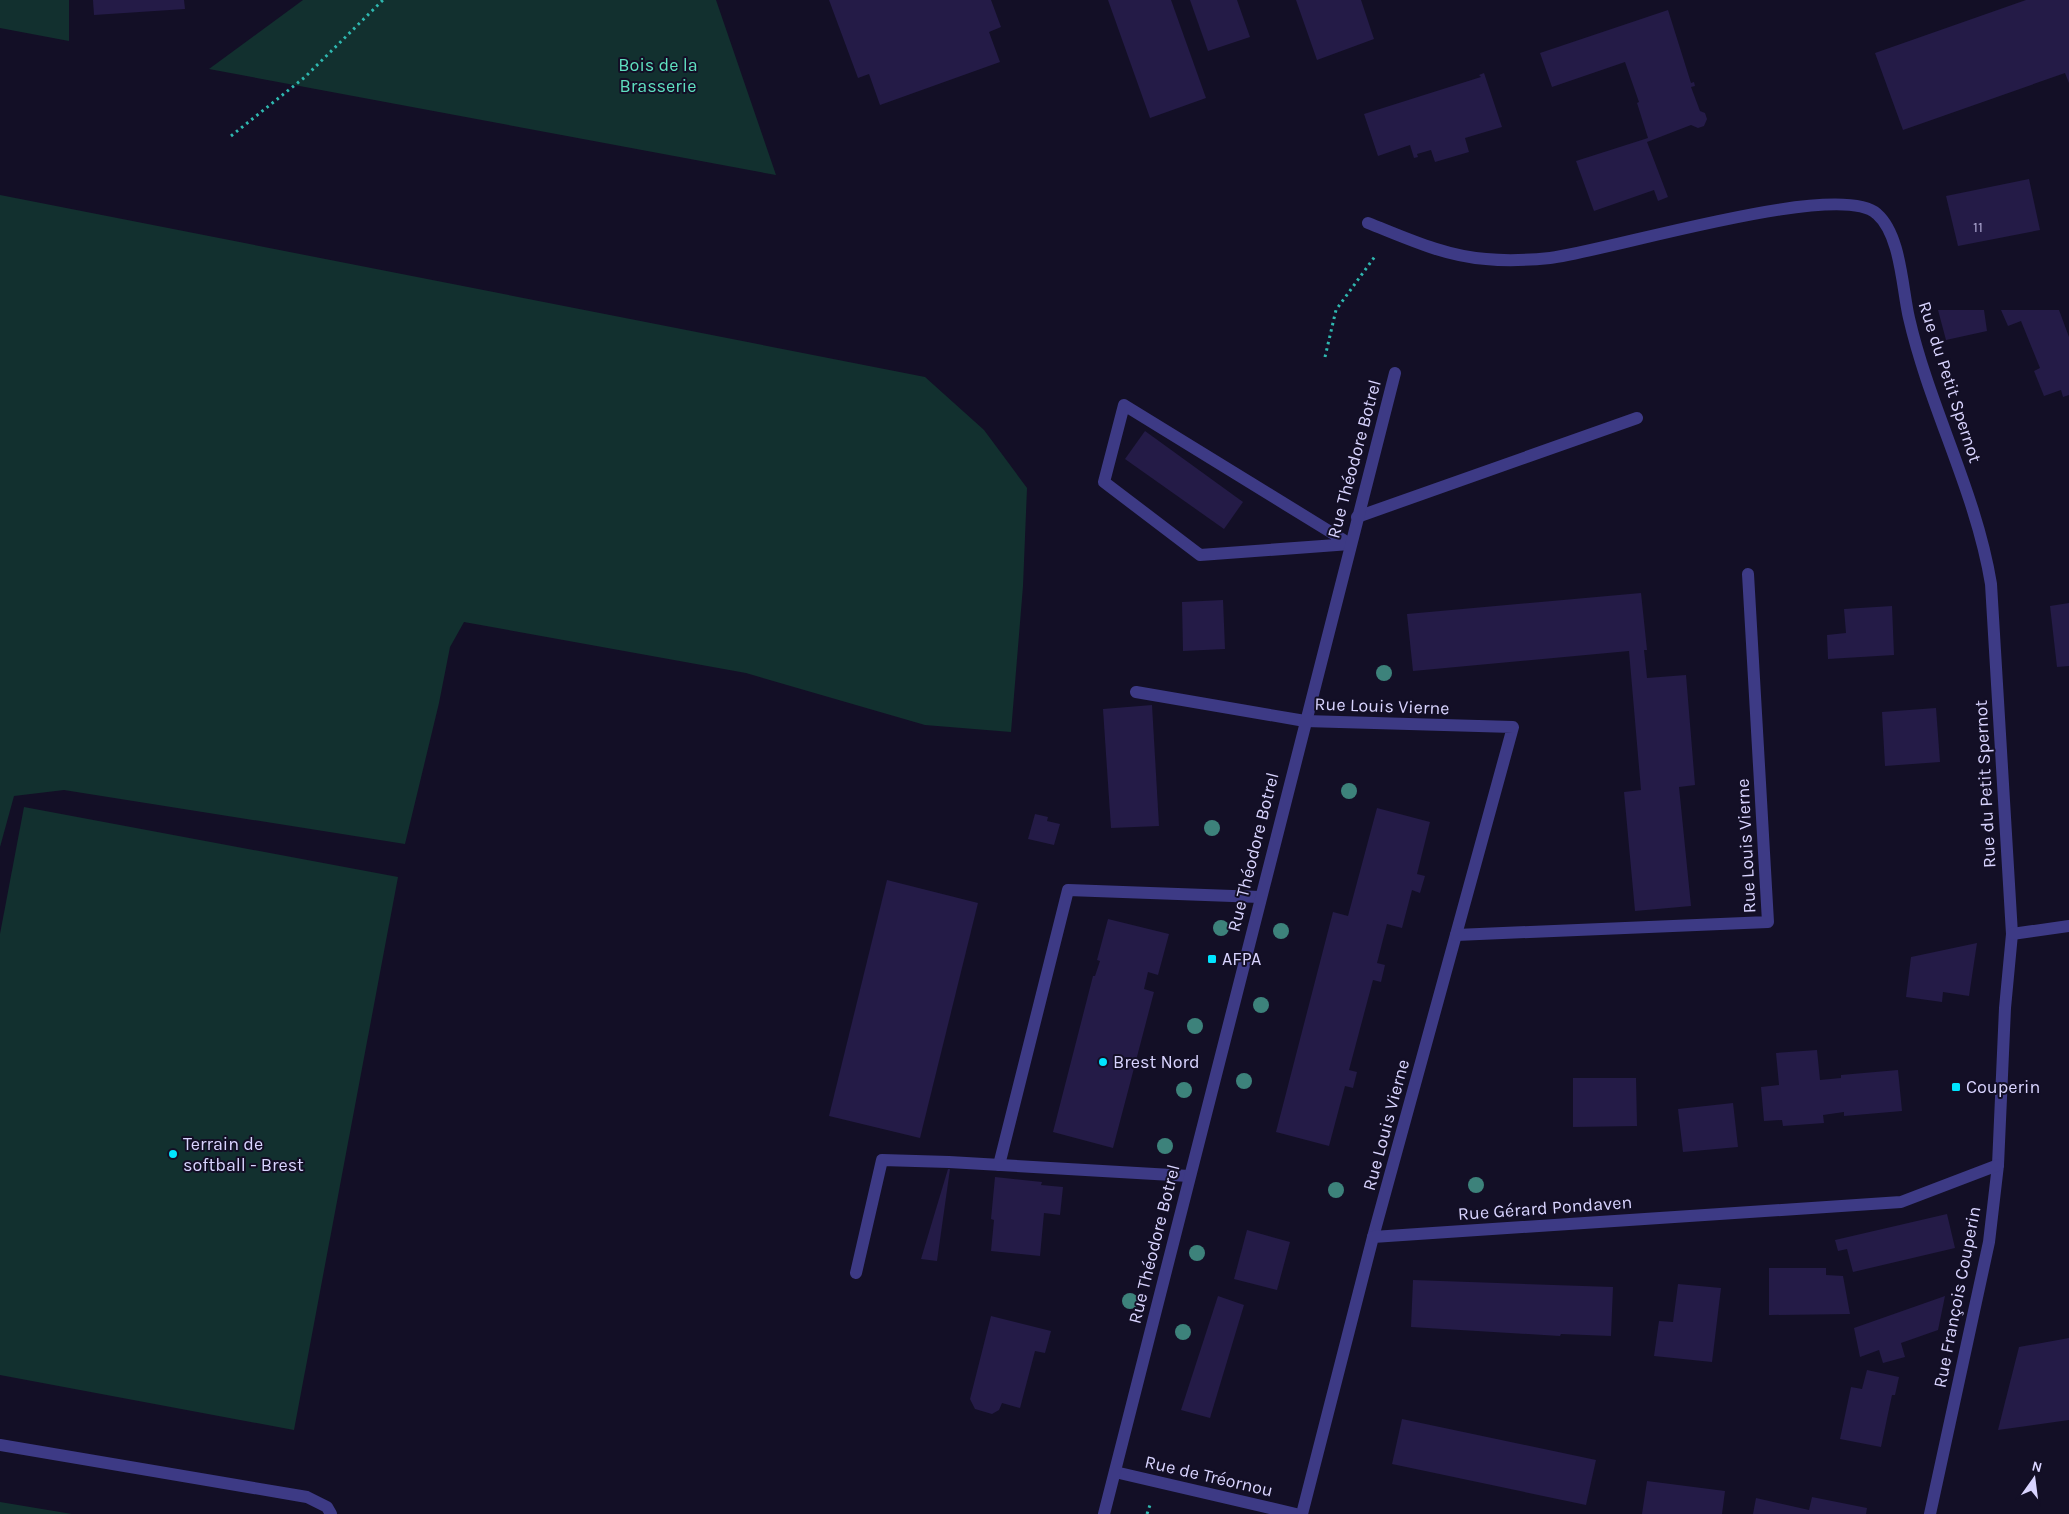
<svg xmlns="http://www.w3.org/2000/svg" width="2069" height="1514" viewBox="0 0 2069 1514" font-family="Karla,sans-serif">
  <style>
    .green { fill: #12302f }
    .building { fill: #241b47 }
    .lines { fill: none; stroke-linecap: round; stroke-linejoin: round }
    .path { stroke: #2fb8b0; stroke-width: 3; stroke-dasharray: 2.5 4; stroke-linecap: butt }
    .minor { stroke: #3d3a85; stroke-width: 12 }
    .tree { fill: #3d827b }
    .poi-dot { fill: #00e5ff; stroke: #130f26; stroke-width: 2 }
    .labels { text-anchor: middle; stroke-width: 4; stroke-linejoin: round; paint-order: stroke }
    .number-label { font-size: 15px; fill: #aca6d1 }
    .park-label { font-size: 18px; fill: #5fe0c0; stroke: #130f26 }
    .street-label { font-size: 18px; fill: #d9d4ff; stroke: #130f26 }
    .poi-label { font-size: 18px; fill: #d9d4ff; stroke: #130f26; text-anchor: start }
  </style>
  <rect width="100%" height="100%" fill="#130f26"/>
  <g class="green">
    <polygon points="0,0 69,0 69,41 0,28"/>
    <polygon points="303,0 716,0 776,175 209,69"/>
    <polygon points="0,195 925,377 984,430 1027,488 1023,586 1011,732 925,725 746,673 464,622 450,647 439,703 405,844 64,790 14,796 0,847"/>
    <polygon points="24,807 398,877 294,1430 0,1375 0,934"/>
    <polygon points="0,1502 72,1514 0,1514"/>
  </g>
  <g class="building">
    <polygon points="93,0 184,0 185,9 94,15"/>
    <polygon points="829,0 991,0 1001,27 989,32 1000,62 880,105 869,74 858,78"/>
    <polygon points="1108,0 1171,0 1206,98 1150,118"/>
    <polygon points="1190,0 1237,0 1250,37 1208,51"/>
    <polygon points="1296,0 1361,0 1374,39 1317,60"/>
    <polygon points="2026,0 2069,0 2069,83 2065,73 1903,130 1875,53"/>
    <polygon points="1668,10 1691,83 1694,82 1695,86 1691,87 1700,111 1705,113 1707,119 1704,126 1698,128 1691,125 1647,142 1668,197 1658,201 1654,190 1594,211 1576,161 1648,138 1637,103 1639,102 1625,62 1552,87 1540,53"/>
    <polygon points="1484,73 1502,127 1465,138 1469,152 1435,162 1431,150 1417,154 1418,157 1414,158 1410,145 1378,156 1364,114 1481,77 1479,75"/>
    <polygon points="2029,179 2040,230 1958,246 1946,196"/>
    <polygon points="1938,310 1984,310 1987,331 1946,340"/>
    <polygon points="2001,310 2059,310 2069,337 2069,395 2063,397 2061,390 2044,396 2034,371 2040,368 2021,321 2008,326"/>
    <polygon points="1145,431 1243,502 1224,529 1125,459"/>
    <polygon points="1641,593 1647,650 1644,650 1647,678 1686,675 1695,785 1679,787 1691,906 1635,911 1624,792 1641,790 1629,651 1413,671 1407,614"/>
    <polygon points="1223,600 1225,649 1183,651 1182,602"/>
    <polygon points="2069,603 2069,666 2057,667 2050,606"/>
    <polygon points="1892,606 1894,655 1828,659 1827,635 1846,633 1844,609"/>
    <polygon points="1152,705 1159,826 1111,828 1103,709"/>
    <polygon points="1936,708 1940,762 1885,766 1882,712"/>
    <polygon points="1377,808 1430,822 1417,874 1425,876 1420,893 1412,890 1402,928 1387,924 1377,963 1385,965 1381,982 1373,980 1349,1070 1357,1072 1353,1088 1345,1086 1329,1146 1276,1132 1333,912 1348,916"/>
    <polygon points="1035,814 1048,817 1047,821 1060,824 1054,845 1028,839"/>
    <polygon points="887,880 978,903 920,1138 829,1116"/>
    <polygon points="1108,919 1169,934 1158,975 1148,972 1144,989 1154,992 1113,1148 1053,1132 1093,976 1095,976 1100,961 1097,960"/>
    <polygon points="1977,943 1969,996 1943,992 1942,1002 1906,997 1911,957"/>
    <polygon points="1817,1050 1820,1080 1841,1078 1841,1075 1898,1070 1902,1111 1844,1116 1844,1112 1823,1115 1824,1123 1783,1126 1782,1120 1764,1121 1761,1087 1779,1085 1776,1053"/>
    <polygon points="1573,1078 1636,1078 1637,1126 1573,1127"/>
    <polygon points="1733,1103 1738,1147 1683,1152 1678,1109"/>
    <polygon points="948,1169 950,1169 937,1261 921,1259"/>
    <polygon points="995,1177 1042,1182 1041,1185 1063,1187 1060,1215 1044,1213 1040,1256 991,1251 994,1220 991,1219"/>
    <polygon points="1947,1214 1955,1248 1853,1272 1847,1249 1838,1251 1835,1240"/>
    <polygon points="1247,1230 1290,1242 1277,1290 1234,1279"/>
    <polygon points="1769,1268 1826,1268 1826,1275 1843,1276 1850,1314 1769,1315"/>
    <polygon points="1413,1280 1613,1287 1611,1336 1561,1334 1560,1336 1411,1327"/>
    <polygon points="1678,1284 1721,1288 1712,1362 1654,1356 1659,1321 1673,1322"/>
    <polygon points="1218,1296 1244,1305 1210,1418 1181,1410"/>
    <polygon points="1945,1296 1938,1330 1901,1343 1905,1357 1883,1363 1879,1350 1860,1357 1854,1328"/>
    <polygon points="991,1316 1051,1331 1045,1353 1035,1351 1020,1408 1002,1403 999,1410 992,1414 975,1409 970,1399"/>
    <polygon points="2069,1338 2069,1420 1998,1430 2019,1347"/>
    <polygon points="1867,1370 1899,1377 1895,1395 1892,1395 1881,1447 1840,1439 1851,1387 1862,1389"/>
    <polygon points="1402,1419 1596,1460 1586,1505 1392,1464"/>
    <polygon points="1647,1481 1725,1491 1722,1514 1642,1514"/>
    <polygon points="1812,1497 1867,1508 1866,1514 1753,1514 1756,1498 1809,1510"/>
  </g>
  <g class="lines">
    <g class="path">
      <polyline points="231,136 305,77 383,0"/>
      <polyline points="1325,357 1336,310 1376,255"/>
      <polyline points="1147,1514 1150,1505"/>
    </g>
    <g class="minor">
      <path d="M1368,223c38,15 76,33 118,36 20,2 44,1 64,-1 59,-7 289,-79 327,-44 24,21 25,74 32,104 21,91 67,174 82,266l21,350 -7,74 -7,157 -9,77 -59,272"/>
      <polygon points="1124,405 1350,544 1200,555 1104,482"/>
      <polyline points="1357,517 1637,418"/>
      <polyline points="1136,692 1305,721 1513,727 1373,1237"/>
      <polyline points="2012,934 2069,926"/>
      <polyline points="1456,935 1768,922 1748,574"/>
      <polyline points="999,1165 1068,890 1260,897"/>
      <polyline points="856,1273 882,1160 949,1162 1189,1176"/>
      <polyline points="0,1445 307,1497 327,1507 331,1514"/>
      <polyline points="1115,1472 1296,1514"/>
      <polyline points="1104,1514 1395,373"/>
      <polyline points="1302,1514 1373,1237 1901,1202 1998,1165"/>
    </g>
  </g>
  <g class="tree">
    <circle cx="1384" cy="673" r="8"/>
    <circle cx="1349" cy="791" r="8"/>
    <circle cx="1212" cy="828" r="8"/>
    <circle cx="1221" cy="928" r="8"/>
    <circle cx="1281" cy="931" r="8"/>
    <circle cx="1261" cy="1005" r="8"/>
    <circle cx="1195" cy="1026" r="8"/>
    <circle cx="1244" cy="1081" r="8"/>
    <circle cx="1184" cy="1090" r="8"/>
    <circle cx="1165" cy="1146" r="8"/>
    <circle cx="1476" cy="1185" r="8"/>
    <circle cx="1336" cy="1190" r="8"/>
    <circle cx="1197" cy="1253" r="8"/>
    <circle cx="1130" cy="1301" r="8"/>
    <circle cx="1183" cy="1332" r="8"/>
  </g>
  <g class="poi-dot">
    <rect x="1207" y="954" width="10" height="10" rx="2.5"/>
    <circle cx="1103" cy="1062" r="5"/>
    <rect x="1951" y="1082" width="10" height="10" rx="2.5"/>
    <circle cx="173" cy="1154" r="5"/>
  </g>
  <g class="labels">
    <g class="number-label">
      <text x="1978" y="232">11</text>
    </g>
    <g class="park-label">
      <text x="658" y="71">Bois de la<tspan x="658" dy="21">Brasserie</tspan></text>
    </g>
    <g class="street-label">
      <text transform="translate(1950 382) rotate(72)" y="6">Rue du Petit Spernot</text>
      <text transform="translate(1354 459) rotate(-75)" y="6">Rue Théodore Botrel</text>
      <text transform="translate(1382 706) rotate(2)" y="6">Rue Louis Vierne</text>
      <text transform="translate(1985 784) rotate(-93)" y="6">Rue du Petit Spernot</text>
      <text transform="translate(1746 846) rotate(-93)" y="6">Rue Louis Vierne</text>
      <text transform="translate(1253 852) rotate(-76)" y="6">Rue Théodore Botrel</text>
      <text transform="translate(1386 1125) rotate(-75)" y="6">Rue Louis Vierne</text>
      <text transform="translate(1545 1208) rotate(-4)" y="6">Rue Gérard Pondaven</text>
      <text transform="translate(1154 1244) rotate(-76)" y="6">Rue Théodore Botrel</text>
      <text transform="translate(1957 1297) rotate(-79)" y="6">Rue François Couperin</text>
      <text transform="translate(1209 1476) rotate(13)" y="6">Rue de Tréornou</text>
    </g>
    <g class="poi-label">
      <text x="1222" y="965">AFPA</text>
      <text x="1113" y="1068">Brest Nord</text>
      <text x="1966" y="1093">Couperin</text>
      <text x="183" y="1150">Terrain de<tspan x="183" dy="21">softball - Brest</tspan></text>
    </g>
  </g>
  <g transform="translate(2034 1479) rotate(14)" stroke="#130f26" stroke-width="4" paint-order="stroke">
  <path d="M0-4L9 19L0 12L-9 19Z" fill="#d9d4ff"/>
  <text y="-8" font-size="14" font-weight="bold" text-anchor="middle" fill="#d9d4ff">N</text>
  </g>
</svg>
